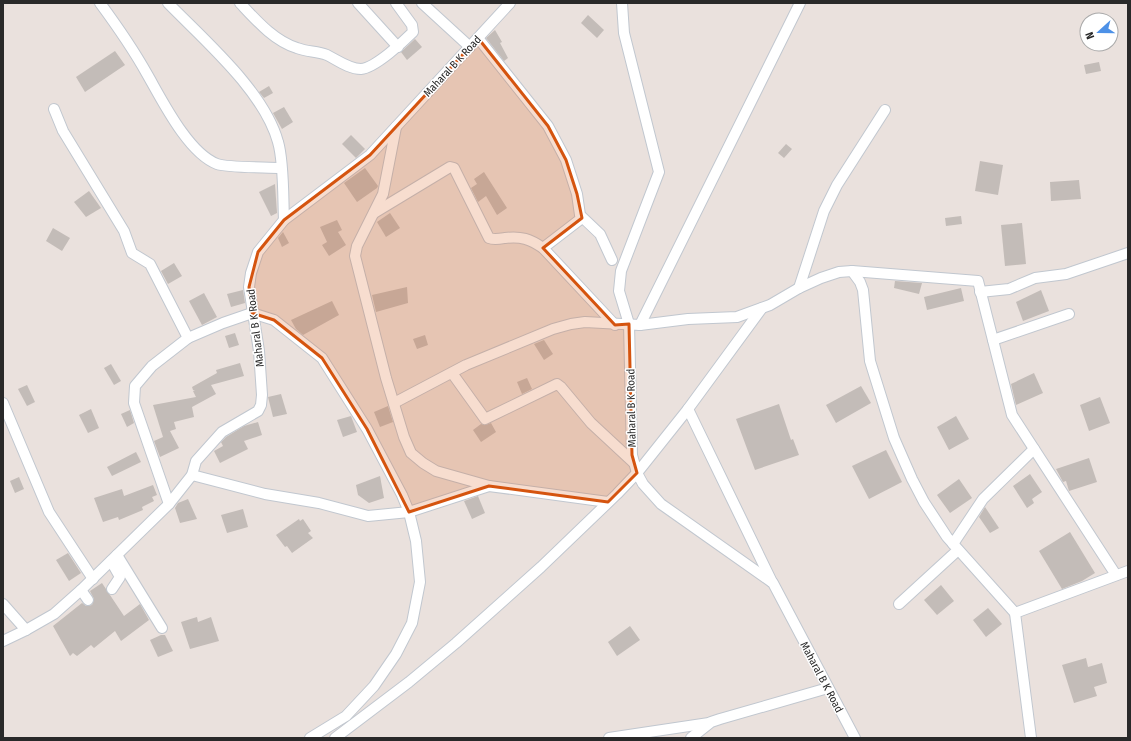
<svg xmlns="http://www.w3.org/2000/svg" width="1131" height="741" viewBox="0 0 1131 741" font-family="'Fira Sans Condensed',sans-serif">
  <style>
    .building { fill: #c3bcb8 }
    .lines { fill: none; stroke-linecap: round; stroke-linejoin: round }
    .minor-casing { stroke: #c1c7cf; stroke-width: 12 }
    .minor { stroke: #fff; stroke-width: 10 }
    .marked { fill: #d5540f; fill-opacity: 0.2; stroke: #d5540f; stroke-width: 3; stroke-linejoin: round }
    .labels { text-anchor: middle; stroke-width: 3; stroke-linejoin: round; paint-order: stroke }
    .street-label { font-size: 11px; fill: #292929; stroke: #fff }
  </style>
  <rect width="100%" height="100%" fill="#eae1dd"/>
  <g class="building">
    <polygon points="588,15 604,30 597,38 581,23"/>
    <polygon points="495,30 502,42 500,43 508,58 504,61 486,38"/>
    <polygon points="415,39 422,47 407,60 401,52"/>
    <polygon points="115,51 125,65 85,92 76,77"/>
    <polygon points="1099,62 1101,71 1086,74 1084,65"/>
    <polygon points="269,86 273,93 264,98 259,92"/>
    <polygon points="284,107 293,122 282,129 273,113"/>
    <polygon points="351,135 365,149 356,158 342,144"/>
    <polygon points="786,144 792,149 784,158 778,153"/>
    <polygon points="980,161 1003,165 998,195 975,191"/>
    <polygon points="365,168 378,186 377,188 357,202 344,183"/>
    <polygon points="484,172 507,208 497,215 486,196 478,202 471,188 477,184 474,179"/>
    <polygon points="1079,180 1081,199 1051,201 1050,182"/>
    <polygon points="275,184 277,213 271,216 259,192"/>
    <polygon points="89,191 101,208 86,217 74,202"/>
    <polygon points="390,213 400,228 386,237 377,222"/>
    <polygon points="961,216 962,224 946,226 945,218"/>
    <polygon points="337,220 342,230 338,232 346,245 329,256 322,245 327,242 320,227"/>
    <polygon points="1022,223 1026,264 1005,266 1001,225"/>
    <polygon points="53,228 70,238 62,251 46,241"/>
    <polygon points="283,232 289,243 282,247 278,238"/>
    <polygon points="174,263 182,276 168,284 161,271"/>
    <polygon points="895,281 922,283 919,294 894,288"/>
    <polygon points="407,287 408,303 376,312 372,295"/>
    <polygon points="961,288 964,301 927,310 924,297"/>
    <polygon points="243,290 245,303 231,307 227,294"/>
    <polygon points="1041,290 1049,311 1023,321 1016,302"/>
    <polygon points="204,293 217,317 202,325 189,301"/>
    <polygon points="332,301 339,315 303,335 296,329 291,320"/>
    <polygon points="235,333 239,345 229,348 225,336"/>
    <polygon points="425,335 428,345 417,349 413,339"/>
    <polygon points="544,340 553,354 544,360 534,344"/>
    <polygon points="240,363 244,376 211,385 216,394 192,407 194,417 174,422 176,429 170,431 179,448 160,457 154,441 163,437 153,405 196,397 193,391 195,390 193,390 192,387 217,373 216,370"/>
    <polygon points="111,364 121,381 114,385 104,368"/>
    <polygon points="1034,373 1043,393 1016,405 1011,384"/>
    <polygon points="527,378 532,389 522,394 517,382"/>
    <polygon points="27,385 35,402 27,406 18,389"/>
    <polygon points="861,386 871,403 836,423 826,405"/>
    <polygon points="281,394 287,414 273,417 268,397"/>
    <polygon points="1100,397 1110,423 1089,431 1080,405"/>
    <polygon points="779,404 791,440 793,439 799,455 755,470 736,419"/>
    <polygon points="388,406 393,422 380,427 374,412"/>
    <polygon points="91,409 99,428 88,433 79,415"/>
    <polygon points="130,410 134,423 127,427 121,414"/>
    <polygon points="351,416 357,432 343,437 337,420"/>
    <polygon points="956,416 969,439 949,450 937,427"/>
    <polygon points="258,422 262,435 244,441 248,449 220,463 214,451 223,446 221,442 226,437 244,426"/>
    <polygon points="491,423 496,432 481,442 473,430 481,424 485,425"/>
    <polygon points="886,450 902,482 869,499 852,466"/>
    <polygon points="136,452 141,462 112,476 107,467"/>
    <polygon points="1089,458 1097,482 1069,491 1066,481 1063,482 1056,469"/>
    <polygon points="1030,474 1042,492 1032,499 1034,503 1027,508 1013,486"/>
    <polygon points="380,476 384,498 369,503 358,495 356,485"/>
    <polygon points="19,477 24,489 15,493 10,481"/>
    <polygon points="959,479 972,498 950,513 937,495"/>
    <polygon points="153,485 157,495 152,497 154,501 142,507 143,510 119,520 118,517 103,522 94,498 122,489 124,496"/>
    <polygon points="478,496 485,513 472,519 464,501"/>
    <polygon points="188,499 197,519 180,523 175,508 178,503"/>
    <polygon points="985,507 999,528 990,533 979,517"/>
    <polygon points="243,509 248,527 227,533 221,515"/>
    <polygon points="299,519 300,521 303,519 311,531 308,533 313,538 292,553 287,546 285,547 276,535"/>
    <polygon points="1070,532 1095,573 1082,581 1062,589 1039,551"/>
    <polygon points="68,553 81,573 69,581 56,560"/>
    <polygon points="102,583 124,616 140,604 149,620 121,641 115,631 94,648 91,645 77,656 73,653 70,656 53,626 82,603 86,606 92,605 94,599 90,591"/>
    <polygon points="941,585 954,601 937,615 924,600"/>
    <polygon points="988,608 1002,624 986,637 973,620"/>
    <polygon points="197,617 198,622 211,617 219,641 190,649 181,622"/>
    <polygon points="630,626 640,640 617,656 608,642"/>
    <polygon points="161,635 165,635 173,651 158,657 150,640"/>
    <polygon points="1086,658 1088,667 1102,663 1107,683 1094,687 1097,696 1074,703 1062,665"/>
  </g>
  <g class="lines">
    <defs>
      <g id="minor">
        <path d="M100,3c17,23 33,46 47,71 15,26 41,79 70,90 11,4 50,3 64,4"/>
        <path d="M168,3c36,37 96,88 110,139 6,20 5,56 6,78"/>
        <path d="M240,3c16,17 34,38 57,45 10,4 20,3 30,7 10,5 22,14 34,14 14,-1 42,-27 52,-37l-1,-7 -16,-22"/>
        <polyline points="358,3 398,47"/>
        <polyline points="422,3 470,47"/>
        <polyline points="622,3 624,33 659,172 621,271 619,291 629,324 632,455 637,473 643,484 661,504 773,583 855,738"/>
        <polyline points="478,38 548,126 566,160 577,194 580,215 600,234 612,260"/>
        <polyline points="54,109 63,131 124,231 132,253 150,264 188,338 223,323 252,313 274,320 322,358 367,429 402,495 409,512 416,541 420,582 412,623 396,654 374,686 346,716 310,738"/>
        <polyline points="396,127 383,194 357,246 355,256 386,378 404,437 411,453 423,463 436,471 489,486 608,502"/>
        <path d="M374,213l76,-46 4,1 35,70c5,2 10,1 16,0 16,-2 25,1 38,10l72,77"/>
        <polyline points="543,248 582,218"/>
        <polyline points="852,271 860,282 863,290 870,361 894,438 912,479 924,502 947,537 1015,613"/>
        <polyline points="799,288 824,211 837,185 885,110"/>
        <polyline points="980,292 1009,289 1035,278 1066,274 1128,253"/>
        <polyline points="640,325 800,3"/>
        <polyline points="993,340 1069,314"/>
        <polyline points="452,373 485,419 557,384 561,387 591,423 633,462"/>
        <polyline points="3,403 49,512 93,579"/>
        <polyline points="394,403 466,365 553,329 571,324 585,322 640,325 688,319 737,317 770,305 799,288 821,278 839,272 852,271 978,281 1012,415 1116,575"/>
        <polyline points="688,409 772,582"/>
        <polyline points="192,475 265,494 319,503 368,516 409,512 489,486"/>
        <polyline points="169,504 134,403 135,386 152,366 188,338"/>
        <polyline points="953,544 983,499 1034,449"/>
        <polyline points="117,555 162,628"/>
        <polyline points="111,561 120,577 112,589"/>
        <polyline points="81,590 88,600"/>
        <polyline points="3,604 26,630"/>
        <polyline points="899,604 958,550"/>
        <polyline points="3,641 26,630 54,614 81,590 169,504 192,475 196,461 222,432 258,411 261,405 262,395 259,351 249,287 251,273 258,252 284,220 370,155 510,3"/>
        <polyline points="335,738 409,682 456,643 541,567 617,494 637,473 688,409 762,308"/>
        <polyline points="609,738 709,723"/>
        <polyline points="691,738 711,722 720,719 828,688"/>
        <polyline points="1031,738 1015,613 1128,571"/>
      </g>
    </defs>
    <use href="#minor" class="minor-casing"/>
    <use href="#minor" class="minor"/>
  </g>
  <path class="marked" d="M478,38l70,88 18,34 11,34 5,24 -39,30 72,77 14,-1 3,131 5,18 -29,29 -119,-16 -80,26 -42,-83 -45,-71 -48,-38 -22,-7 -3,-26 9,-35 26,-32 86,-65z"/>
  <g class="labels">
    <g class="street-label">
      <text transform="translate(452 66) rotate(-47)" y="4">Maharal B K Road</text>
      <text transform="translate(255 328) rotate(-97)" y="4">Maharal B K Road</text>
      <text transform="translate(631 408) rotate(-91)" y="4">Maharal B K Road</text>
      <text transform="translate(822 677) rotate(62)" y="4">Maharal B K Road</text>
    </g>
  </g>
  <rect width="1131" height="741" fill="none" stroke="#292929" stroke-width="8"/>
  <g transform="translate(1099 32) rotate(249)"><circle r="19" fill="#ffffff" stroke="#a9a9a9"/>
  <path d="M0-3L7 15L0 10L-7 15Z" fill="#4d91e7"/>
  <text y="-6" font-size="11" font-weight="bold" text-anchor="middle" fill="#292929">N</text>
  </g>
</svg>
